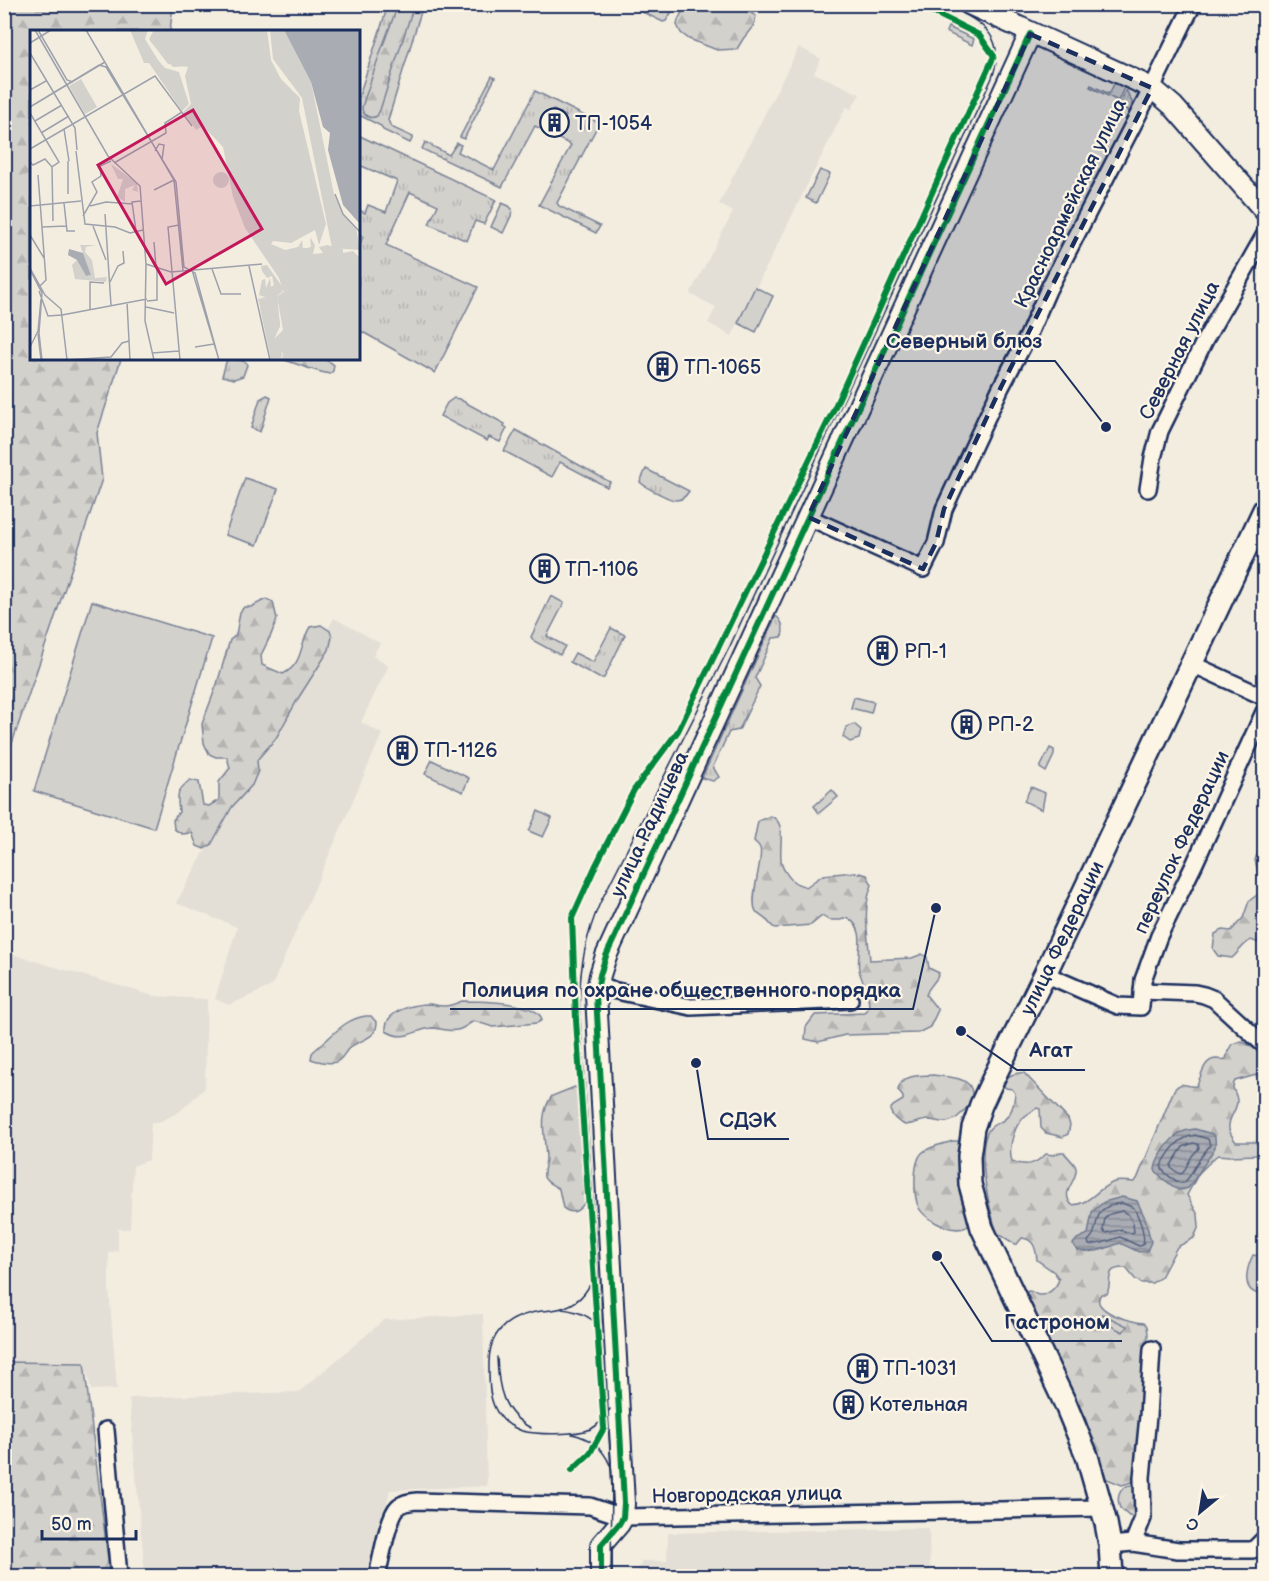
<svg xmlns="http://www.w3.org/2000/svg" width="1269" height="1581" viewBox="0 0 1269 1581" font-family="'Balsamiq Sans',sans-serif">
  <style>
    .built { fill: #e3dfd6 }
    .grass { fill: url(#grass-tufts); stroke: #778095; stroke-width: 1.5 }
    .forest { fill: url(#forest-firs); stroke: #778095; stroke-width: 1.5 }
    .park { fill: #d3d1cc; stroke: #778095; stroke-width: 1.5 }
    .water { fill: url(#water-rules); stroke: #707a91; stroke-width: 1.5 }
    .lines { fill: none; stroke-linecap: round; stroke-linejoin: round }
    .shore { stroke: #546180; stroke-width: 1.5 }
    .minor-casing { stroke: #1b2f5e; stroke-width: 20 }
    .tertiary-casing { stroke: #1b2f5e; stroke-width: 24 }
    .secondary-casing { stroke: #1b2f5e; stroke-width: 26 }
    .minor { stroke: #fcf5e5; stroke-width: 15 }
    .tertiary { stroke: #fcf5e5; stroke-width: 20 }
    .secondary { stroke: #fcf5e5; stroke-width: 21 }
    .tram { stroke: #1b2f5e; stroke-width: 1.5 }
    .cycleway-casing { stroke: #fcf5e5; stroke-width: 10 }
    .cycleway { stroke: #00873e; stroke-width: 6 }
    .marked { fill: #1b2f5e; fill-opacity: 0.2; stroke: #1b2f5e; stroke-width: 4.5; stroke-dasharray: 12 8; stroke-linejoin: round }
    .labels { text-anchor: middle; stroke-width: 4.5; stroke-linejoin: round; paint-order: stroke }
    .poi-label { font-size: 20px; fill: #1b2f5e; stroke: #fcf5e5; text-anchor: start }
    .street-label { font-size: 20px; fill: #1b2f5e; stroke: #fcf5e5 }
    .inset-road { fill: none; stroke: #9da1ac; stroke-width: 1.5 }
    .view { fill: #c2185b; fill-opacity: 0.15; stroke: #c2185b; stroke-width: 3 }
    .inset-edge { fill: none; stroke: #1b2f5e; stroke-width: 3 }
    .leader { fill: none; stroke: #1b2f5e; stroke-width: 2 }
    .callout-dot { fill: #1b2f5e; stroke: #fcf5e5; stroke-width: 2 }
    .callout-label { font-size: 21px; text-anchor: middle; font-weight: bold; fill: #1b2f5e; stroke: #fcf5e5; stroke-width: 4.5; stroke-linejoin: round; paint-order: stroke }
  </style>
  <defs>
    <pattern id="grass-tufts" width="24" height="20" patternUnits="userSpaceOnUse" patternTransform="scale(1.5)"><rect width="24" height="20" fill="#d3d1cc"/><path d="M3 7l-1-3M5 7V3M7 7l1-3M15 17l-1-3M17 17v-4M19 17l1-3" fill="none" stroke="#b5b4b2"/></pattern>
    <pattern id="forest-firs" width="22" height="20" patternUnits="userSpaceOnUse" patternTransform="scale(1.5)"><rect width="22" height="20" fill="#d3d1cc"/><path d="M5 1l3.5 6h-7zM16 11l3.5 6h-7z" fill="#b5b4b2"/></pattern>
    <pattern id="water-rules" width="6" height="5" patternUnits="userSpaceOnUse" patternTransform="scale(1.5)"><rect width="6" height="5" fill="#a9acb3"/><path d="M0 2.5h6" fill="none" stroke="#898c95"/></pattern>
  </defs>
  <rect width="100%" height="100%" fill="#f3ede0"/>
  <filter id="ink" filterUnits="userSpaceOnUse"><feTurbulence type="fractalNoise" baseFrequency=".0167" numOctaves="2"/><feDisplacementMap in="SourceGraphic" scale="12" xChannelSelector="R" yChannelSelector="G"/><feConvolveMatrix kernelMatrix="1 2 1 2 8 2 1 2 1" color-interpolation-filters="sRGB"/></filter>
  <g filter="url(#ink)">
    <g class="built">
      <polygon points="799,47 821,59 814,73 860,94 851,109 846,107 732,336 708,323 716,307 690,294 733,212 719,204"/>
      <polygon points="334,618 380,643 373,656 389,665 361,722 382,734 272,986 229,1005 215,999 237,927 176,903"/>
      <polygon points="4,952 154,996 207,999 205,1088 179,1112 157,1123 151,1123 149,1160 133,1166 130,1229 118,1229 118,1251 109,1252 109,1289 117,1389 91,1390 87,1372 5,1372"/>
      <polygon points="483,1314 487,1486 390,1490 368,1576 145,1576 129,1398 299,1392 384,1320"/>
      <polygon points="929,1528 930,1576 638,1576 638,1566 641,1565 641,1561 667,1561 668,1533"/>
    </g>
    <g class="grass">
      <polygon points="388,5 423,5 388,120 391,127 413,137 410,143 383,130 381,126 359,115 358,99"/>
      <polygon points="948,27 974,39 972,45 946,32"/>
      <polygon points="492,76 495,78 464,139 460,137"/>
      <polygon points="1116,80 1124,88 1118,101 1090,87 1091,85 1109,94"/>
      <polygon points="1126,90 1132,102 1131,112 1120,106 1120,102"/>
      <polygon points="535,91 599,123 557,203 559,206 600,226 596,233 539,205 571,145 555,137 566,116 553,110 543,130 535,126 502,187 422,149 425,142 449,155 457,143 461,145 458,152 494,170"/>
      <polygon points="358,135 496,200 484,224 475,221 467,241 429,224 438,205 410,192 386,245 478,287 435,373 359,330 358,250 363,236 359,234 359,210 365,213 368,205 386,212 397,181 359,165"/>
      <polygon points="502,203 509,206 512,209 511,216 503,233 491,227"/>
      <polygon points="227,359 236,359 246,362 247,365 243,376 234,379 222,376"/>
      <polygon points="267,395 271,397 260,432 251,428 260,399"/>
      <polygon points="454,398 459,399 505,424 504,426 507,428 500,442 489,437 487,441 440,416 447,403"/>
      <polygon points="516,430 610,482 607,487 560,462 552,477 504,451"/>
      <path d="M646,469l43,22c-9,15 -19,8 -31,2 -7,-3 -13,-6 -18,-11z"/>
      <polygon points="551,596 564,603 547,636 565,646 560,655 534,641 531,637"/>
      <path d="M776,616c7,6 8,12 6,21l-9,1 -18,40 5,8 -21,44 -10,2 -16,35 6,10 -6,4 -11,-3z"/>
      <polygon points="611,628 625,635 604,678 599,678 570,662 575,653 593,662"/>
    </g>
    <g class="forest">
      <polygon points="5,4 173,5 170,31 32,32 32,358 121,359 97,433 102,479 5,764"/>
      <polygon points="641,4 675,4 676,5 666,21 663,22 634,8"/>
      <path d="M398,5h16l-34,105 -3,6c-8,4 -15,-1 -15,-9l18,-54z"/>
      <polygon points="686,5 743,5 742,8 756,16 754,25 743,39 737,49 717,50 689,39 681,33 677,25 678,20"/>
      <path d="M282,359c16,-1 40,-5 52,6l-1,6 -3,3c-17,-3 -32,-10 -48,-15z"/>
      <path d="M266,599l7,3 4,17 -6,16 -10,20 1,10 21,9c21,-10 16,-30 27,-47l11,-2 9,6 2,6 -3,13 -30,47 -23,41 -19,22 1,11 -6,14 -20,22 -21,38 -7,4 -7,-3 -5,-13 -10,1 -8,-5 -1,-9 6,-8c-2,-17 -3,-21 11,-32l9,2 4,23 6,1 10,-6v-18l11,-14 -3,-11h-11l-7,-3 -5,-11 -2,-19 15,-40 13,-44 6,-5 4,-23 4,-5h7z"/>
      <path d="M770,816c19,6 7,34 12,49 1,4 7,13 11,16 3,3 9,4 13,6l17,-12 32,-3 12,3 5,10c-10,22 -4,51 -2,75l42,-2 10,-4 5,3 2,11 10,5c-3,11 -10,11 -13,22l12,15 -8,17 -12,6 -73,2 -27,7 -13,-3 1,-12 9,-12 50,-2 4,-6c0,-6 -1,-13 -3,-19 -2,-5 -6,-12 -7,-18 -3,-19 9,-39 -11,-52l-8,2h-11l-7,-4 -11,9 -36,3c-5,-2 -5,-6 -10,-9 -3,-3 -9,-5 -10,-10 -5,-14 9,-52 5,-61 -1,-3 -4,-5 -6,-7l4,-20z"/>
      <polygon points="1264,844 1264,880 1258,872 1255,860 1260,847"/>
      <path d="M1264,890v55l-13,-5c-8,4 -12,12 -19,18l-14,-2 -5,-7 2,-15 7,-4 9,1 12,-13 6,-17z"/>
      <path d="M462,1001c17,0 77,0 80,19l-5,3 -44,4 -19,-6c-6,3 -11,8 -17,9 -8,2 -17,-2 -25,-2 -17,1 -27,15 -46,3 -2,-21 28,-27 44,-27 4,1 9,2 14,2 6,0 13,-3 18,-5z"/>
      <path d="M366,1016h5l6,7c-1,17 -17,16 -28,25 -4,4 -7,12 -13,14 -7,2 -19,-1 -25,-3l1,-6 3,-3c17,-13 28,-31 51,-34z"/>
      <path d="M1241,1041c9,3 14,10 23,13v15l-8,6 -21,6c-5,8 1,10 2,19 1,10 -10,18 -8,29 1,4 4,9 7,13h19l4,4 1,5 -4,4 -26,1 -12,-1 -3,2 -16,16 -12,22 11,20 1,11 -5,12 -17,9 -16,30 -9,6h-11l-6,-4 -9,-11c-23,-1 -13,12 -19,26h-6c-13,17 31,28 43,29l3,3 1,8 -9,146 -17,5 -20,-8 -16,-57 -59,-119 -1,-7 2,-3c4,0 7,3 10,4 10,1 19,-8 21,-16l-5,-7 -17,-12c-1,-11 -3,-21 -15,-22l-5,6h-2l-18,-11c-7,-22 -23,-86 -7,-105 3,-3 8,-5 12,-7 10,-6 12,-17 13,-28l-3,-4 -6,-1 -3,-3c2,-9 12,-13 21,-12l44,46 2,6 -2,9 -5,3 -17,-4 -5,-5 -1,-19 -3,-1c-5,4 -12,7 -16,12 -8,10 -13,30 -9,41 15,6 22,4 34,-7l8,1 6,-3h4c3,5 11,11 12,16 2,14 -17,23 -4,37 19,-1 25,-17 42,-23 7,-2 13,0 20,0l3,-3 37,-89c9,-11 12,-2 22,-4 6,-8 6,-26 20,-27 3,0 6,1 10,0l2,-8 4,-7z"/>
      <path d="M933,1075c10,2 29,1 36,10 10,14 -9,34 -22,37 -6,1 -12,-2 -19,-2 -8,1 -15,4 -23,5 -7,-3 -13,-8 -15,-15l3,-4 10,-6v-3l-5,-7c3,-16 21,-14 35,-15z"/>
      <path d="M575,1087l6,6 6,104c-4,11 -13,20 -24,11l-4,-19c-5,-4 -13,-6 -15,-12 -1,-6 2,-13 2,-19 -1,-22 -8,-43 6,-62z"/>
      <path d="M953,1141h7l4,3 8,78c-12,16 -45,0 -53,-14 -6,-11 -6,-46 3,-55 7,-7 22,-9 31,-12z"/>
      <path d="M1253,1255l11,2v33l-4,4c-20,-3 -13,-27 -7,-39z"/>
      <polygon points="5,1362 84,1363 110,1576 5,1576"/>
      <path d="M1131,1485l5,2 3,24 -6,6 -4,-1 -9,-8c-4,-10 -1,-21 11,-23z"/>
    </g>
    <g class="park">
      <polygon points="820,170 830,174 816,203 806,198"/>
      <polygon points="755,287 773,296 756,332 738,323"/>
      <polygon points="245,478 278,489 257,545 225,535"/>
      <polygon points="92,601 212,638 154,828 34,791"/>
      <polygon points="854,697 874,702 871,713 851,708"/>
      <polygon points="854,724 861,730 859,739 850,742 843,737 846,727"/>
      <polygon points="1050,748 1054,750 1054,755 1046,772 1040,768"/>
      <polygon points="432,760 469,778 463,792 425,774"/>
      <polygon points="1031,787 1045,793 1042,810 1024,801"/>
      <polygon points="832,790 838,797 819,813 814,806"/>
      <polygon points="538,811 552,818 543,837 529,831"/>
      <polygon points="1102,1314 1127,1326 1123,1332 1099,1320"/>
    </g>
    <g class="water">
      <path d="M1195,1129l17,5 3,3c0,2 1,8 0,10 0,2 -25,39 -27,41 -2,1 -7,2 -10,2l-16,-12 -7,-8c0,-9 14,-29 21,-34 5,-5 12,-6 19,-7z"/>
      <path d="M1122,1197l15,4 8,17 6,24 -4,9 -8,1 -19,-9c-16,6 -26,11 -43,7l-4,-6 4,-5 11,-5 4,-22 12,-10z"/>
    </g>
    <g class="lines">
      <g class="shore">
        <path d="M1195,1135l13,4 2,6 -11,15 -10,17 -5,6h-4c-7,-4 -16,-9 -19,-17 9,-15 16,-28 34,-31z"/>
        <polygon points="1193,1143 1198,1144 1199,1148 1192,1156 1183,1173 1180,1174 1171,1168 1171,1165 1183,1147"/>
        <path d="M1122,1203l12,5c5,10 12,25 9,37l-4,1 -19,-9 -18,6 -13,2 -1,-4c12,-9 4,-27 19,-34 4,-2 11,-3 15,-4z"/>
        <polygon points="1122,1211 1128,1214 1133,1223 1134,1232 1131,1233 1120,1230 1105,1233 1103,1230 1105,1218 1110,1214"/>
      </g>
      <defs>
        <g id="minor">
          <polyline points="1148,489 1153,458 1160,431 1205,340 1264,236"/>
          <polyline points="808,517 923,569 936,543 944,509 1001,387 1028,336 1048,290 1152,88 1193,4"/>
          <polyline points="1192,664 1264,697"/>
          <polyline points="1045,974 1118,1006 1141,1007 1143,980 1159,936 1194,865 1264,712"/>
          <polyline points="598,987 691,1007 850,1000"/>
          <polyline points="1142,991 1195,993 1204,995 1214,999 1264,1045"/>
          <polyline points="106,1430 119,1576"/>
          <polyline points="1133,1543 1143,1518 1142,1477 1148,1416 1152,1349"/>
          <polyline points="1110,1545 1133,1543 1178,1550 1253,1550 1264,1539"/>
          <path d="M377,1576c4,-15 11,-60 21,-69 6,-5 12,-5 19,-6l173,5 33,11 479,-9"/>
        </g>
        <g id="tertiary">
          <polyline points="969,4 1152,88 1173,106 1264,210"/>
          <polyline points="601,1576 601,1545 619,1524 623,1517 624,1503 596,995 600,975 606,956 1030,34"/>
        </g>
        <g id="secondary">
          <path id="s1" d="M1112,1576l-2,-31 -4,-22 -19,-67 -22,-53 -83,-175 -12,-44 -1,-28 4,-28 8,-23 15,-32 49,-99 219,-464"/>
        </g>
      </defs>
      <use href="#minor" class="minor-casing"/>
      <use href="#tertiary" class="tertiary-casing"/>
      <use href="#secondary" class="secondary-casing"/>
      <use href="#minor" class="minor"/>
      <use href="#tertiary" class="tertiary"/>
      <use href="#secondary" class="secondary"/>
      <g class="tram">
        <path d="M595,1270c-4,17 -13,31 -30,37 -7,3 -15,3 -23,4 -30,4 -53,18 -53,52 0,17 -1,39 11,53 5,7 14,12 22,15 16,4 54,4 69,-2 8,-4 14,-12 19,-20"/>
        <path d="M562,1309c17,2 32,8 41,23"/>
        <path d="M497,1357c1,30 5,56 34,71"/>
        <path d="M572,1434c18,4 31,14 38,31"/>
        <path d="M611,1576l1,-99 -32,-462c-2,-40 4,-76 20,-112l130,-257 262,-568c16,-44 -12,-55 -45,-74"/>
      </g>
      <defs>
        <g id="cycleway">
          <polyline points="572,1470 590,1453 604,1428 576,1020 572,918 596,865 634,790 678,731 832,413 994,56 979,35 917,4"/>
          <polyline points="601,1576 601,1545 619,1524 623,1517 624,1503 596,995 600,975 606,956 1030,34"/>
        </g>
      </defs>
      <use href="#cycleway" class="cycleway-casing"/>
      <use href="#cycleway" class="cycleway"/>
    </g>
  </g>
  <path class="marked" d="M1030,34l122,54 -151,299 -57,122 -8,34 -13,26 -115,-52z"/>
  <defs>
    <symbol id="building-ring" viewBox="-11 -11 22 22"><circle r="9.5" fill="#fcf5e5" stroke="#1b2f5e" stroke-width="1.5"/><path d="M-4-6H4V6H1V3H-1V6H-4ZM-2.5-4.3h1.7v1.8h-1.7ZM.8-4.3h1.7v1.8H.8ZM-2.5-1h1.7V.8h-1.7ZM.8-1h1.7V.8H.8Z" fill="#1b2f5e"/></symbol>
  </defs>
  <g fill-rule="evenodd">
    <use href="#building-ring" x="538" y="106" width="33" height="33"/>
    <use href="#building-ring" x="646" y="350" width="33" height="33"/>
    <use href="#building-ring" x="528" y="552" width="33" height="33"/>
    <use href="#building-ring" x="866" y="634" width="33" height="33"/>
    <use href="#building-ring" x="950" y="708" width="33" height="33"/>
    <use href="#building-ring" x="386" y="734" width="33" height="33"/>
    <use href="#building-ring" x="846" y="1352" width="33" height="33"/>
    <use href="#building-ring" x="832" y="1388" width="33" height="33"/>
  </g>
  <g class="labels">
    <g class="poi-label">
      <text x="575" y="130">ТП-1054</text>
      <text x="684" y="374">ТП-1065</text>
      <text x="565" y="576">ТП-1106</text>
      <text x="904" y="658">РП-1</text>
      <text x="987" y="731">РП-2</text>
      <text x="424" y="757">ТП-1126</text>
      <text x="883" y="1375">ТП-1031</text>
      <text x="869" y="1411">Котельная</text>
    </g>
    <g class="street-label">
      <text transform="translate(1070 203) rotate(-64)" y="7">Красноармейская улица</text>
      <text transform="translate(1179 350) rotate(-63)" y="7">Северная улица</text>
      <text transform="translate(649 824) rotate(-65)" y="7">улица Радищева</text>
      <text transform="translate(1181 842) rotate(-65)" y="7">переулок Федерации</text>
      <text dy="7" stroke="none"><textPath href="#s1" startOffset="686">улица Федерации</textPath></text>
      <text transform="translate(747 1494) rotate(-1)" y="7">Новгородская улица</text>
    </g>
  </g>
  <g transform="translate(30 30)">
    <rect width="330" height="330" fill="#f3ede0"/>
    <path d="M240,0h14l27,52 23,112 9,21 13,12 4,23 -28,-2 -30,-150 -29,-39zM50,215h16l-10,2 -1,5 7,8 3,18 12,-1 -1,5 -31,-3 -3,-14 5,-5 9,16 5,-1zM237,235l17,24 -7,7 3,30 -6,13 1,8 6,5v8h-6l-17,-61 10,-1 -9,-3 3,-15 3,-1 1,9 4,-10 1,9 3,-2 -2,-9 -5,2 -5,-7 -1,-5z" fill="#d3d1cc"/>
    <path d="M100,0h18l-3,9 13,21 7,8 14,4 10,32 -7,7 -33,-48h-5zM124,0h113l4,30 10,19 19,19 -1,13 27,113 -7,21 -4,-15 -24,13 -18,-2 -2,3 14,6 13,-3 4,-7 1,8h4l4,-1 -1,-10 5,8 -2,9 10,-1 -4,-6 8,-2 16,4v4l10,-2 6,6 1,103h-78l1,-7 -3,-1 1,5 -8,-17 10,-10 -6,-34 5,-3 -7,-2 2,-3 7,5 -5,-15 -34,-50 -12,-31 -10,-50 -20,-21 -7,4 -13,-18 8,-8 -6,-28 3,-9 -20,-3 -19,-25zM81,134l26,19 1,9 -6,-2 3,-5 -10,4v13l-8,-5 6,-18h-5z" fill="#d3d1cc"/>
    <path d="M51,49l16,28 -12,7 -16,-28zM183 150a8 8 0 1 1 16 0a8 8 0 1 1-16 0ZM247,266l3,30 -6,13 8,15 -1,6h-10l-11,-52 9,-2 -1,-7 -10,-1z" fill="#d3d1cc"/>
    <path d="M125,0h63l-18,28 -12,8 -15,1 -23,-26zM236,11l3,24 -17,3 -10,52 -16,1 -39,-36 2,-19 11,-6 10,-14z" fill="#d3d1cc"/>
    <path d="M254,0h76v194l-17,-19 -15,-55 2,-17 -7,-6 -12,-45zM39,219l14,4 8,22 -5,1 -9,-16 -9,-5z" fill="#a9acb3"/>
    <path class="inset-road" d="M5,0l73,126 32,30 6,78 -1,57 9,39M8,0l29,50 6,2M56,0l88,150 9,91M0,13l21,-13M0,23l24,40M0,60l16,-9M24,63l21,35 2,22M0,77l75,-45M0,77l69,-42 7,2 70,115 8,85 11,6 24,87M0,83l29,49 -7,5 1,54M5,91l27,-16M34,99l5,32M11,103l28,-17M0,119l125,-73 37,50M46,121l9,73 30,3 15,6 13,-3M125,121l4,-7 5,1 -2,15M38,131v33M0,132l3,3 12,-6 7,8M84,133l52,-30 -1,-10 17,-11M8,145l8,105 -6,6M124,160l20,-10M305,164l8,20 17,18M34,173l3,28h8M0,176l51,-5M60,176l16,-4 27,2M75,184l6,91M53,186l14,-24 -5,-10 9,-6 -1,-10 11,-5M149,195l-11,2 12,133M63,196l13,34M12,197l24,-1M106,201l-4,-29 9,-1M0,205l14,23M124,212l2,25M116,234l25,8 91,-8M219,236l21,94M0,238l15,27 16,14 6,51M182,239l9,25h20M0,240l12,23 -3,40 3,27M162,240l27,90M80,252l8,-16 6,-3 -1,-12M9,261l9,25 14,-1M117,271l10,-1v-32M97,272l3,58M116,277l28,6M60,279v-27l14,1M32,285l85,-16M8,304l3,26M0,317l8,-16 3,-32M165,317l19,-3M122,323l27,-2M37,330l44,-3 11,-14 7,-2"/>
    <path class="view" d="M163,80l69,119 -96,55 -68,-119z"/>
    <rect width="330" height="330" class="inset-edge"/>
  </g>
  <path class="leader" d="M1106 427L1055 361H874M936 908L913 1009H450M961 1031L1017 1070H1085M696 1063L708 1139H789M937 1256L992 1341H1122"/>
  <g class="callout-dot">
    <circle cx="1106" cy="427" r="6"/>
    <circle cx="936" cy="908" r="6"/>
    <circle cx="961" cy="1031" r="6"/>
    <circle cx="696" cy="1063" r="6"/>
    <circle cx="937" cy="1256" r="6"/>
  </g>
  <g class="callout-label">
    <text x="964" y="348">Северный блюз</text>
    <text x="681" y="997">Полиция по охране общественного порядка</text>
    <text x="1051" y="1057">Агат</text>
    <text x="748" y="1127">СДЭК</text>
    <text x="1057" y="1329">Гастроном</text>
  </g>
  <rect width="1269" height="1581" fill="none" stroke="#fcf5e5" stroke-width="24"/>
  <rect x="12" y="12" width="1245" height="1557" fill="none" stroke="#1b2f5e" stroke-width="2" filter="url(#ink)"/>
  <g transform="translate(1200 1512) rotate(210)" stroke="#fcf5e5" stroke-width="4.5" paint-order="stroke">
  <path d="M0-4.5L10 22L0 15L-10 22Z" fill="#1b2f5e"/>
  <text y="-9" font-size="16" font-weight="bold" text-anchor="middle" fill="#1b2f5e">С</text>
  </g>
  <path d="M42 1530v9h94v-9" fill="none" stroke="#1b2f5e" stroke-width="3"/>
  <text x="51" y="1530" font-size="18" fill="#1b2f5e" stroke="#fcf5e5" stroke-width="4.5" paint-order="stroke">50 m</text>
</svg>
